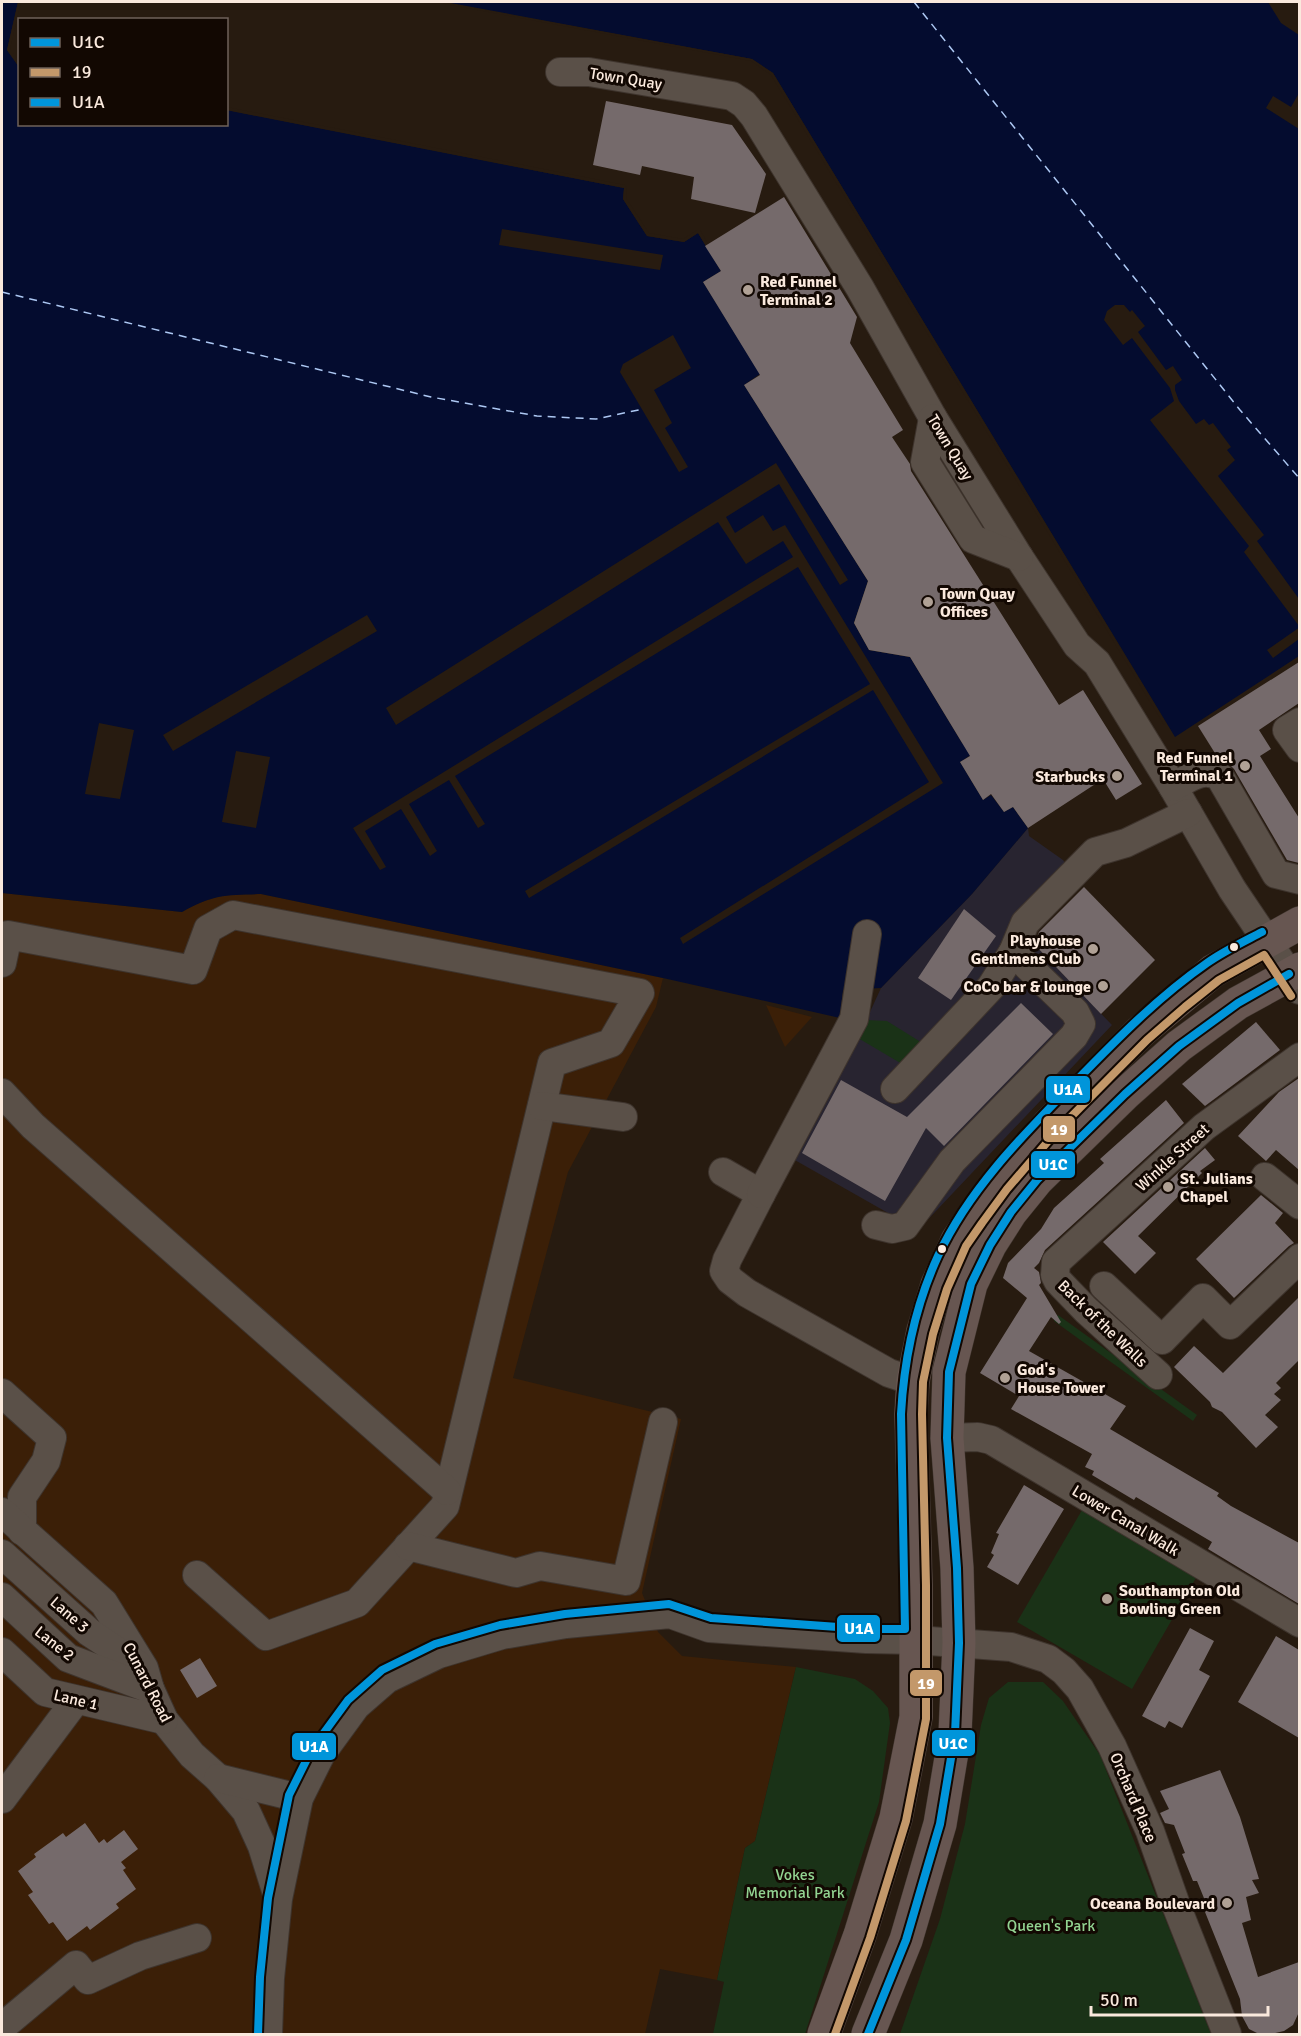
<svg xmlns="http://www.w3.org/2000/svg" width="1301" height="2036" viewBox="0 0 1301 2036" font-family="Signika,sans-serif">
  <style>
    .commercial { fill: #282430 }
    .built { fill: #3b1f07 }
    .green { fill: #1a3217 }
    .water { fill: #040c2f }
    .pier { fill: #271b10 }
    .lines { fill: none; stroke-linecap: round; stroke-linejoin: round }
    .ferry { stroke: #adc8f3; stroke-width: 1.5; stroke-dasharray: 8 6; stroke-linecap: butt }
    .building { fill: #756a6b }
    .minor-casing { stroke: #3e342d; stroke-width: 30 }
    .major-casing { stroke: #3e342d; stroke-width: 34 }
    .minor { stroke: #5a5048; stroke-width: 28 }
    .major { stroke: #675651; stroke-width: 33 }
    .bus-1-casing { stroke: #120802; stroke-width: 12 }
    .bus-2-casing { stroke: #120802; stroke-width: 12 }
    .bus-3-casing { stroke: #120802; stroke-width: 12 }
    .bus-1 { stroke: #0095da; stroke-width: 8 }
    .bus-2 { stroke: #c3986a; stroke-width: 8 }
    .bus-3 { stroke: #0095da; stroke-width: 8 }
    .poi-dot { fill: #b0a195; stroke: #120802; stroke-width: 2 }
    .bus-dot { fill: #fae9dd; stroke: #120802; stroke-width: 2 }
    .labels { text-anchor: middle; stroke-width: 6; stroke-linejoin: round; paint-order: stroke }
    .street-label { font-size: 16px; fill: #fae9dd; stroke: #120802 }
    .poi-label { font-size: 16px; font-weight: bold; fill: #fae9dd; stroke: #120802; text-anchor: start }
    .park-label { font-size: 16px; fill: #92d391; stroke: #120802 }
    .line-badge { stroke: #120802; stroke-width: 2 }
    .badge-label { font-size: 16px; text-anchor: middle; font-weight: bold; fill: #fff }
  </style>
  <rect width="100%" height="100%" fill="#271b10"/>
  <polygon class="commercial" points="1028,828 1029,836 1063,860 1079,882 1027,937 1112,1025 918,1230 793,1159 858,1038 881,988 972,894"/>
  <g class="built">
    <polygon points="2,893 182,912 196,904 222,895 261,894 663,978 656,1007 568,1172 513,1378 681,1419 642,1593 658,1632 682,1656 796,1667 755,1841 745,1848 717,1980 660,1969 645,2034 2,2034"/>
    <polygon points="766,1005 812,1017 785,1047"/>
  </g>
  <g class="green">
    <polygon points="866,1020 887,1021 924,1044 902,1064 858,1038"/>
    <polygon points="1058,1315 1197,1415 1193,1421 1054,1321"/>
    <polygon points="1082,1510 1197,1576 1132,1689 1017,1622"/>
    <polygon points="796,1667 855,1679 873,1691 888,1708 890,1723 879,1802 805,2034 713,2034 724,1982 717,1980 745,1848 755,1841"/>
    <polygon points="1008,1682 1043,1682 1063,1701 1100,1755 1211,2034 900,2034 940,1919 965,1824 981,1725 989,1698"/>
  </g>
  <g class="water">
    <path d="M2,2h16l-11,48 12,17 1,57h206l1,-14 397,78 -1,11 24,37 37,6 14,-9 23,38 39,104 -15,10 123,196 -14,42 15,27 41,7 52,86 11,-6 -2,43 12,19 8,-5 22,13 15,21 -56,66 -91,94 -38,2 -3,28 -177,-40 -402,-84c-34,1 -48,0 -79,18l-180,-19z"/>
    <polygon points="445,2 1299,2 1299,656 1175,737 773,73 752,59"/>
  </g>
  <g class="pier">
    <polygon points="18,2 21,2 10,49 20,62 19,67 7,50"/>
    <polygon points="442,2 752,59 773,73 1166,723 1164,725 771,75 751,61 445,4"/>
    <polygon points="1268,2 1299,2 1299,35 1281,23"/>
    <polygon points="1299,93 1299,129 1266,108 1273,96 1291,107"/>
    <polygon points="227,107 625,185 627,188 626,198 649,233 683,239 697,230 700,230 724,271 723,274 707,283 763,374 762,377 748,386 871,580 857,623 871,647 912,655 964,740 974,734 983,748 982,752 964,763 984,796 993,792 1005,808 1015,804 1031,826 1028,828 1013,807 1004,812 991,795 983,800 960,762 980,749 973,737 963,744 910,657 869,650 854,623 868,581 744,385 760,374 703,282 721,271 698,233 684,242 647,236 623,199 624,188 226,110"/>
    <polygon points="502,229 663,255 660,270 499,245"/>
    <polygon points="1115,305 1124,305 1130,312 1132,310 1145,326 1138,332 1166,370 1173,366 1182,380 1175,385 1175,390 1179,401 1196,424 1204,419 1209,425 1213,423 1231,447 1227,450 1235,460 1218,476 1264,535 1257,541 1299,599 1299,626 1244,552 1249,546 1150,420 1174,401 1170,388 1132,338 1123,345 1104,320 1107,311"/>
    <polygon points="673,335 691,368 654,390 672,423 665,428 688,467 679,472 620,372 623,364"/>
    <polygon points="776,463 848,580 840,585 779,484 726,517 735,533 763,515 773,531 785,525 943,783 683,944 680,938 929,782 873,690 529,898 525,891 870,684 798,567 455,776 485,824 478,828 449,780 409,804 437,851 430,856 401,809 365,831 386,867 380,870 353,828 793,557 783,541 746,564 718,522 396,725 386,708"/>
    <polygon points="367,615 377,631 173,751 163,735"/>
    <polygon points="1300,627 1299,639 1273,658 1267,650"/>
    <polygon points="99,723 134,730 120,799 85,794"/>
    <polygon points="236,751 270,757 256,828 222,822"/>
  </g>
  <g class="lines">
    <g class="ferry">
      <polyline points="914,2 1240,410 1300,479"/>
      <polyline points="2,292 431,397 537,416 596,419 643,409"/>
    </g>
  </g>
  <g class="building">
    <polygon points="606,101 732,125 766,174 755,213 691,199 694,177 642,166 640,175 593,165"/>
    <polygon points="784,197 857,317 850,343 903,430 892,437 910,464 911,471 1059,705 1083,690 1142,784 1116,800 1103,779 1028,828 1013,807 1004,812 991,794 983,800 960,762 970,756 910,657 869,650 854,623 868,581 744,385 760,375 703,282 721,271 705,246"/>
    <polygon points="1299,662 1299,703 1259,730 1271,749 1260,756 1299,818 1299,863 1287,860 1234,769 1227,762 1218,758 1198,726"/>
    <polygon points="1084,887 1155,960 1101,1014 1034,944 1039,932"/>
    <polygon points="964,909 996,936 951,1000 918,978"/>
    <polygon points="1021,1003 1053,1034 944,1146 926,1128 885,1201 802,1153 841,1080 907,1117"/>
    <polygon points="1256,1022 1280,1050 1205,1106 1182,1084"/>
    <polygon points="1299,1078 1299,1170 1276,1150 1266,1161 1238,1136 1279,1092"/>
    <polygon points="1166,1100 1184,1123 1045,1250 1039,1263 1034,1268 1039,1272 1041,1283 1039,1285 1061,1322 1059,1324 1051,1317 1029,1351 1126,1406 1110,1429 1219,1493 1217,1496 1231,1506 1299,1543 1299,1604 1208,1549 1212,1542 1136,1497 1134,1500 1092,1475 1094,1471 1085,1467 1092,1454 1011,1409 1019,1396 980,1373 1027,1298 1003,1278 1008,1263 1041,1229 1054,1208 1104,1163 1100,1159"/>
    <polygon points="1205,1148 1215,1160 1200,1171 1202,1173 1138,1236 1156,1253 1135,1274 1103,1242"/>
    <polygon points="1261,1195 1283,1213 1275,1223 1294,1243 1289,1246 1234,1298 1196,1259"/>
    <polygon points="1299,1297 1299,1360 1276,1383 1281,1388 1274,1394 1281,1400 1265,1415 1278,1427 1256,1448 1222,1412 1212,1407 1210,1402 1174,1367 1194,1346 1223,1373"/>
    <polygon points="1024,1485 1064,1509 1018,1585 987,1567 994,1555 991,1553 999,1534 996,1533"/>
    <polygon points="1190,1628 1214,1641 1199,1670 1210,1676 1182,1728 1169,1721 1165,1728 1142,1716"/>
    <polygon points="1276,1636 1299,1650 1299,1738 1238,1702"/>
    <polygon points="200,1658 217,1686 197,1698 180,1670"/>
    <polygon points="1220,1770 1240,1817 1259,1879 1252,1880 1259,1893 1246,1897 1251,1920 1242,1923 1258,1977 1299,1962 1299,2012 1293,2025 1284,2031 1271,2034 1259,2034 1249,2029 1242,2016 1240,1999 1205,1912 1208,1908 1197,1881 1193,1881 1182,1854 1185,1853 1174,1825 1165,1823 1160,1813 1169,1809 1160,1791"/>
    <polygon points="85,1823 99,1843 104,1839 107,1843 124,1830 138,1849 121,1862 126,1868 123,1870 136,1889 116,1904 119,1908 90,1930 87,1926 67,1941 53,1922 49,1924 28,1895 33,1892 18,1871 36,1857 34,1854 63,1833 66,1837"/>
  </g>
  <g class="lines">
    <defs>
      <g id="minor">
        <polyline points="560,72 589,72 732,96 744,104 754,116 860,288 933,418 1019,557 1077,645 1097,663 1173,787 1232,889 1300,990"/>
        <polyline points="933,418 925,462 973,539 1019,557"/>
        <polyline points="1300,722 1287,730 1300,748"/>
        <path d="M1173,787c15,-8 30,-21 47,-10l56,97 24,6"/>
        <polyline points="2,963 8,935 193,970 208,929 233,915 640,993 611,1043 552,1063 445,1506 357,1603 266,1636 197,1575"/>
        <polyline points="895,1089 991,987 1013,952 1025,923 1095,852 1126,843 1188,813"/>
        <polyline points="2,1093 33,1126 447,1491"/>
        <polyline points="542,1106 623,1117"/>
        <polyline points="723,1172 761,1194 727,1260 724,1271 730,1280 747,1293 889,1373 913,1381"/>
        <polyline points="1265,1177 1300,1205"/>
        <polyline points="761,1194 854,1019 867,934"/>
        <polyline points="876,1225 892,1229 905,1226 952,1161 1074,1036 1081,1024 1075,1012 1013,952"/>
        <polyline points="1104,1286 1162,1340 1203,1298 1230,1325 1300,1258"/>
        <polyline points="1158,1375 1086,1310 1058,1281 1055,1275 1056,1262 1204,1127 1300,1057"/>
        <polyline points="2,1393 52,1438 46,1461 22,1497 22,1531"/>
        <polyline points="947,1438 978,1437 991,1440 1300,1623"/>
        <polyline points="2,1512 104,1603 144,1668 150,1689 164,1720 192,1755 218,1778 246,1811 262,1846 278,1897"/>
        <polyline points="408,1546 516,1573 540,1566 626,1581 663,1422"/>
        <polyline points="2,1554 89,1632 137,1664"/>
        <polyline points="2,1597 68,1658 150,1689"/>
        <polyline points="2,1652 45,1692 164,1720"/>
        <polyline points="218,1778 299,1798"/>
        <polyline points="2,1799 76,1700"/>
        <polyline points="2,2027 76,1965 88,1980 140,1956 197,1938"/>
        <polyline points="268,2034 270,1978 278,1899 299,1798 321,1754 356,1706 387,1679 439,1654 502,1635 566,1624 670,1614 709,1628 866,1639 916,1640 1011,1647 1048,1659 1064,1671 1080,1689 1112,1746 1150,1831 1176,1905 1227,2034"/>
      </g>
      <g id="major">
        <polyline points="824,2034 860,1935 896,1818 916,1717 916,1585 911,1414 913,1381 923,1331 937,1285 957,1241 973,1217 999,1182 1048,1125 1140,1032 1213,971 1300,923"/>
        <polyline points="868,2034 906,1940 940,1824 955,1734 959,1643 957,1568 947,1438 949,1372 971,1284 990,1245 1011,1212 1037,1180 1125,1094 1179,1046 1238,1003 1300,969"/>
      </g>
    </defs>
    <use href="#minor" class="minor-casing"/>
    <use href="#major" class="major-casing"/>
    <use href="#minor" class="minor"/>
    <use href="#major" class="major"/>
    <defs>
      <polyline id="bus-1" points="868,2034 906,1940 940,1824 955,1734 959,1643 957,1568 947,1438 949,1372 971,1284 990,1245 1011,1212 1037,1180 1125,1094 1179,1046 1238,1003 1289,974"/>
      <polyline id="bus-2" points="835,2034 870,1938 906,1821 926,1719 926,1585 922,1414 923,1382 933,1334 947,1289 966,1246 982,1223 1007,1189 1056,1132 1147,1040 1185,1007 1219,980 1264,955 1291,996"/>
      <path id="bus-3" d="M258,2034l2,-57 8,-79 21,-103 23,-46 36,-49 34,-30 53,-26 65,-19 65,-11 104,-10 42,14 155,11h39l-4,-215c3,-54 14,-108 37,-158 31,-67 86,-122 137,-174 41,-42 83,-85 132,-119 17,-12 36,-21 55,-31"/>
    </defs>
    <use href="#bus-1" class="bus-1-casing"/>
    <use href="#bus-2" class="bus-2-casing"/>
    <use href="#bus-3" class="bus-3-casing"/>
    <use href="#bus-1" class="bus-1"/>
    <use href="#bus-2" class="bus-2"/>
    <use href="#bus-3" class="bus-3"/>
  </g>
  <g class="poi-dot">
    <circle cx="748" cy="290" r="6"/>
    <circle cx="928" cy="602" r="6"/>
    <circle cx="1245" cy="766" r="6"/>
    <circle cx="1117" cy="776" r="6"/>
    <circle cx="1093" cy="949" r="6"/>
    <circle cx="1103" cy="986" r="6"/>
    <circle cx="1168" cy="1187" r="6"/>
    <circle cx="1005" cy="1378" r="6"/>
    <circle cx="1107" cy="1599" r="6"/>
    <circle cx="1227" cy="1903" r="6"/>
  </g>
  <g class="bus-dot">
    <circle cx="1234" cy="947" r="5"/>
    <circle cx="942" cy="1249" r="5"/>
  </g>
  <g class="labels">
    <g class="street-label">
      <text transform="translate(626 78) rotate(9)" y="6">Town Quay</text>
      <text transform="translate(951 447) rotate(59)" y="6">Town Quay</text>
      <text transform="translate(1172 1157) rotate(-42)" y="6">Winkle Street</text>
      <text transform="translate(1103 1323) rotate(44)" y="6">Back of the Walls</text>
      <text transform="translate(1126 1520) rotate(31)" y="6">Lower Canal Walk</text>
      <text transform="translate(70 1614) rotate(41)" y="6">Lane 3</text>
      <text transform="translate(55 1643) rotate(38)" y="6">Lane 2</text>
      <text transform="translate(148 1682) rotate(63)" y="6">Cunard Road</text>
      <text transform="translate(76 1699) rotate(13)" y="6">Lane 1</text>
      <text transform="translate(1134 1797) rotate(67)" y="6">Orchard Place</text>
    </g>
    <g class="poi-label">
      <text x="760" y="287">Red Funnel<tspan x="760" dy="18">Terminal 2</tspan></text>
      <text x="940" y="599">Town Quay<tspan x="940" dy="18">Offices</tspan></text>
      <text x="1233" y="763" text-anchor="end">Red Funnel<tspan x="1233" dy="18">Terminal 1</tspan></text>
      <text x="1105" y="782" text-anchor="end">Starbucks</text>
      <text x="1081" y="946" text-anchor="end">Playhouse<tspan x="1081" dy="18">Gentlmens Club</tspan></text>
      <text x="1091" y="992" text-anchor="end">CoCo bar &amp; lounge</text>
      <text x="1180" y="1184">St. Julians<tspan x="1180" dy="18">Chapel</tspan></text>
      <text x="1017" y="1375">God's<tspan x="1017" dy="18">House Tower</tspan></text>
      <text x="1119" y="1596">Southampton Old<tspan x="1119" dy="18">Bowling Green</tspan></text>
      <text x="1215" y="1909" text-anchor="end">Oceana Boulevard</text>
    </g>
    <g class="park-label">
      <text x="795" y="1880">Vokes<tspan x="795" dy="18">Memorial Park</tspan></text>
      <text x="1051" y="1931">Queen's Park</text>
    </g>
  </g>
  <g class="line-badge">
    <rect x="1045" y="1075" width="46" height="29" rx="6" fill="#0095da"/>
    <rect x="1042" y="1115" width="34" height="28" rx="6" fill="#c3986a"/>
    <rect x="1030" y="1150" width="46" height="29" rx="6" fill="#0095da"/>
    <rect x="836" y="1614" width="45" height="29" rx="6" fill="#0095da"/>
    <rect x="909" y="1669" width="34" height="28" rx="6" fill="#c3986a"/>
    <rect x="931" y="1729" width="45" height="28" rx="6" fill="#0095da"/>
    <rect x="291" y="1732" width="46" height="29" rx="6" fill="#0095da"/>
  </g>
  <g class="badge-label">
    <text x="1068" y="1095">U1A</text>
    <text x="1059" y="1135">19</text>
    <text x="1053" y="1170">U1C</text>
    <text x="859" y="1634">U1A</text>
    <text x="926" y="1689">19</text>
    <text x="953" y="1749">U1C</text>
    <text x="314" y="1752">U1A</text>
  </g>
  <rect width="1301" height="2036" fill="none" stroke="#fae9dd" stroke-width="6"/>
  <rect x="18" y="18" width="210" height="108" fill="#120802" stroke="#6f625a" stroke-width="1.5"/>
  <rect x="30" y="38" width="30" height="9" fill="#0095da" stroke="#6f625a" stroke-width="1.5"/>
  <text x="72" y="48" font-size="18" fill="#fae9dd">U1C</text>
  <rect x="30" y="68" width="30" height="9" fill="#c3986a" stroke="#6f625a" stroke-width="1.5"/>
  <text x="72" y="78" font-size="18" fill="#fae9dd">19</text>
  <rect x="30" y="98" width="30" height="9" fill="#0095da" stroke="#6f625a" stroke-width="1.5"/>
  <text x="72" y="108" font-size="18" fill="#fae9dd">U1A</text>
  <path d="M1091 2006v9h177v-9" fill="none" stroke="#fae9dd" stroke-width="3"/>
  <text x="1100" y="2006" font-size="18" fill="#fae9dd" stroke="#120802" stroke-width="4.5" paint-order="stroke">50 m</text>
</svg>
